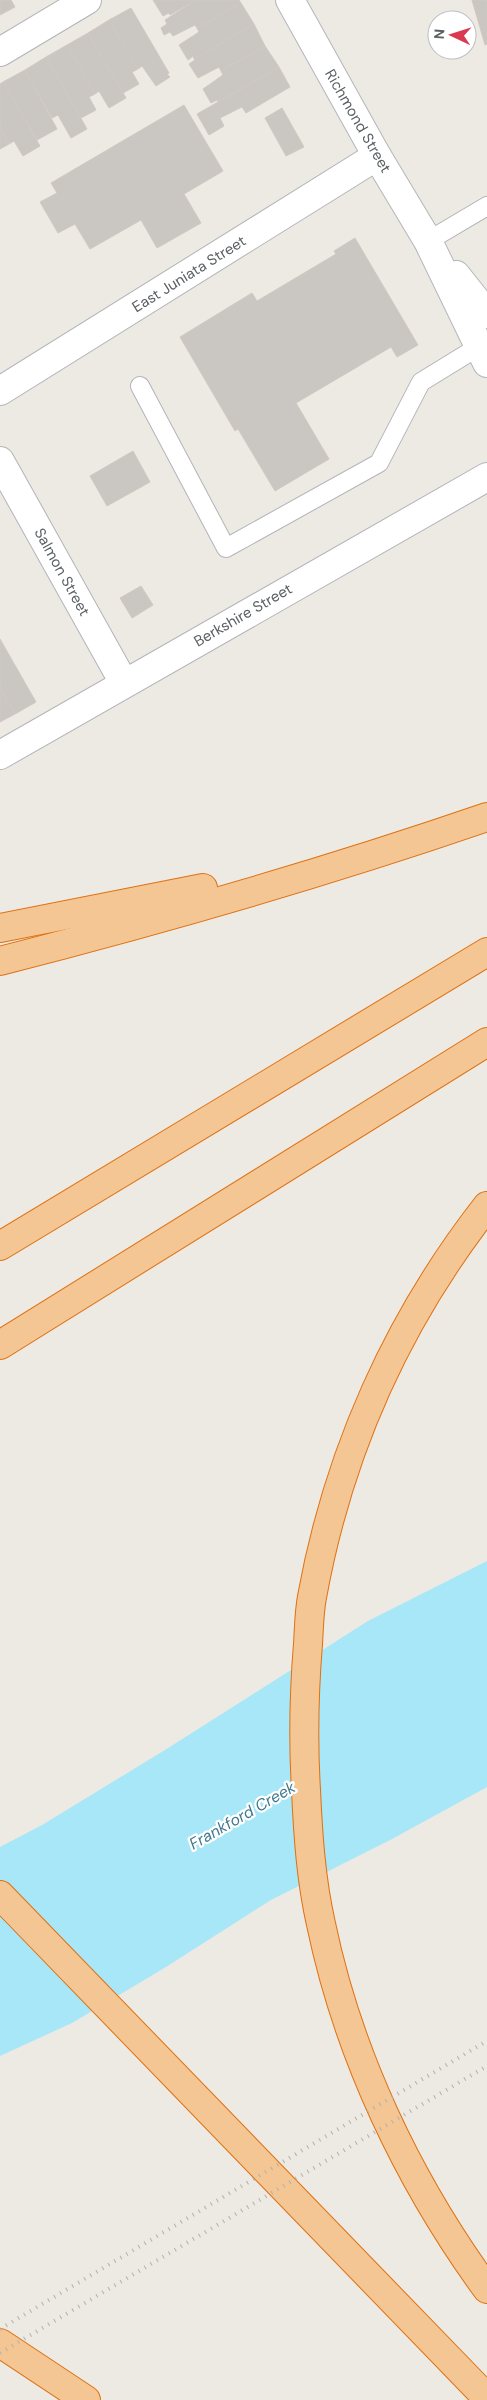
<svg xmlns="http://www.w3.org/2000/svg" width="487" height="2400" viewBox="0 0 487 2400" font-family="'DM Sans',sans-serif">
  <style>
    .water { fill: #a8e7f8 }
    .building { fill: #cac6c2; stroke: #d1c9c2 }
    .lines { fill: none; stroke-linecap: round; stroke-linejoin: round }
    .service-casing { stroke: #b1b5b8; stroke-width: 20 }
    .minor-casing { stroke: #b1b5b8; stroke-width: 30 }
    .secondary-casing { stroke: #b2b7ba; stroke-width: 30 }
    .motorway-casing { stroke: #de7112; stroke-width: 30 }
    .service { stroke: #fff; stroke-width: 18 }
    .minor { stroke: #fff; stroke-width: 28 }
    .secondary { stroke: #fff; stroke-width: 28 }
    .motorway { stroke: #f4c693; stroke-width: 28 }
    .rail { stroke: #b0b1b1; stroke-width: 4; stroke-dasharray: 1 6; stroke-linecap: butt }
    .labels { text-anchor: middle; stroke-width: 4.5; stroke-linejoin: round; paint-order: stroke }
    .street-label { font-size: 15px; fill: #5b6063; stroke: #fff }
    .water-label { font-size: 16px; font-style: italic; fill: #3e788f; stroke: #fff }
  </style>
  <rect width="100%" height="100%" fill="#ede9e3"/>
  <polygon class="water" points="487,1561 487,1787 392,1839 271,1900 166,1967 72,2023 0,2056 0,1847 42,1825 165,1750 368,1621"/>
  <g class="building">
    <polygon points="0,0 11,0 15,7 0,15"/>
    <polygon points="153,0 196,0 170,15 169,13 163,16"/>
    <polygon points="196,0 239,0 241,3 197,28 195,25 173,36 170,32 164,35 161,28 167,24 165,20"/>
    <polygon points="472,0 487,0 487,44 485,45"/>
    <polygon points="241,3 254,24 194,59 193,56 188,60 179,45 199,32 197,28"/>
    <polygon points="131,8 169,73 167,74 170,77 156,86 142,66 138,69 109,20"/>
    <polygon points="109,20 138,69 132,72 139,84 123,93 88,33"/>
    <polygon points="254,24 265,46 221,71 219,67 198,78 189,64 195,60 194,59"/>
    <polygon points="88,33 126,98 109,108 99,91 95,94 67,45"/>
    <polygon points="67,45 95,94 89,97 96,110 81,118 46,57"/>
    <polygon points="265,46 279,67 218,102 217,100 211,103 203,89 223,75 221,71"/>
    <polygon points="46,57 87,129 71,138 58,115 52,118 25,70"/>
    <polygon points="279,67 290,87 246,113 242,107 220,118 224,126 209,135 197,114"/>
    <polygon points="25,70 57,129 37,140 3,82"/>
    <polygon points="3,82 40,146 23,156 14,141 9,144 0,127 0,84"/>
    <polygon points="184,105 223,171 184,194 201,223 157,248 141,220 90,249 75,224 58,233 40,202 57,193 51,183"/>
    <polygon points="282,108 304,147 286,156 265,118"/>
    <polygon points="0,127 9,144 0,149"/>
    <polygon points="355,238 418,345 397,357 391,347 296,403 329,459 275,491 238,429 235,431 180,337 252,293 257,301 336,254 334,251"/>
    <polygon points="133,451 150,482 107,506 90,476"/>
    <polygon points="141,586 153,605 132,618 120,598"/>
    <polygon points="0,639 36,702 15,714 0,687"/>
    <polygon points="0,687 15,714 0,722"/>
  </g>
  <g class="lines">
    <defs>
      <g id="service">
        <polyline points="428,241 487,206"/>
        <polyline points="140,386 226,548 379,463 421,382 478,347"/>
      </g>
      <g id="minor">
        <polyline points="0,52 87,0"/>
        <polyline points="0,391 377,156"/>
        <polyline points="0,461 124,683"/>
        <polyline points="0,755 487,477"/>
      </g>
      <g id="secondary">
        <polyline points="290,0 377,156 428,241 487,363"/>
        <polyline points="456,275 487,314"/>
      </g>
      <g id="motorway">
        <polyline points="0,928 203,888"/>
        <path d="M0,961c164,-42 327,-89 487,-144"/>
        <path d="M487,1206c-90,115 -149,248 -175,391 -3,16 -3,32 -4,47 -4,49 -5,97 -2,146 2,45 5,90 15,134 27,130 87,257 166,365"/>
        <polyline points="0,1246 487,952"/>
        <polyline points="0,1345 487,1042"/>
        <polyline points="0,1895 487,2398"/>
        <polyline points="0,2343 86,2400"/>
      </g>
    </defs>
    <use href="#service" class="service-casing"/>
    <use href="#minor" class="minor-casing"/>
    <use href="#secondary" class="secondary-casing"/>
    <use href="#motorway" class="motorway-casing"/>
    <use href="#service" class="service"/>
    <use href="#minor" class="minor"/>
    <use href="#secondary" class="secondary"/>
    <use href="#motorway" class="motorway"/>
    <g class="rail">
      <polyline points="0,2329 487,2041"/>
      <polyline points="0,2353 487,2066"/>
    </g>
  </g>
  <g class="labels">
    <g class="street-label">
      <text transform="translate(358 121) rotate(60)" y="5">Richmond Street</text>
      <text transform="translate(189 274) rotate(-32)" y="5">East Juniata Street</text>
      <text transform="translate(62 572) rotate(61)" y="5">Salmon Street</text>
      <text transform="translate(243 615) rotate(-30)" y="5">Berkshire Street</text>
    </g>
    <g class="water-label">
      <text transform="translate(242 1815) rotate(-30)" y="6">Frankford Creek</text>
    </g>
  </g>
  <g transform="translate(452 35) rotate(274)"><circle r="24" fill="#ffffff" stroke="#bdbfc1"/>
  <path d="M0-4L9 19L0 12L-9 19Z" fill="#db3b52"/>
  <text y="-8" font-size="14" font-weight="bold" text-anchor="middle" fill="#5b6063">N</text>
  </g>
</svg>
